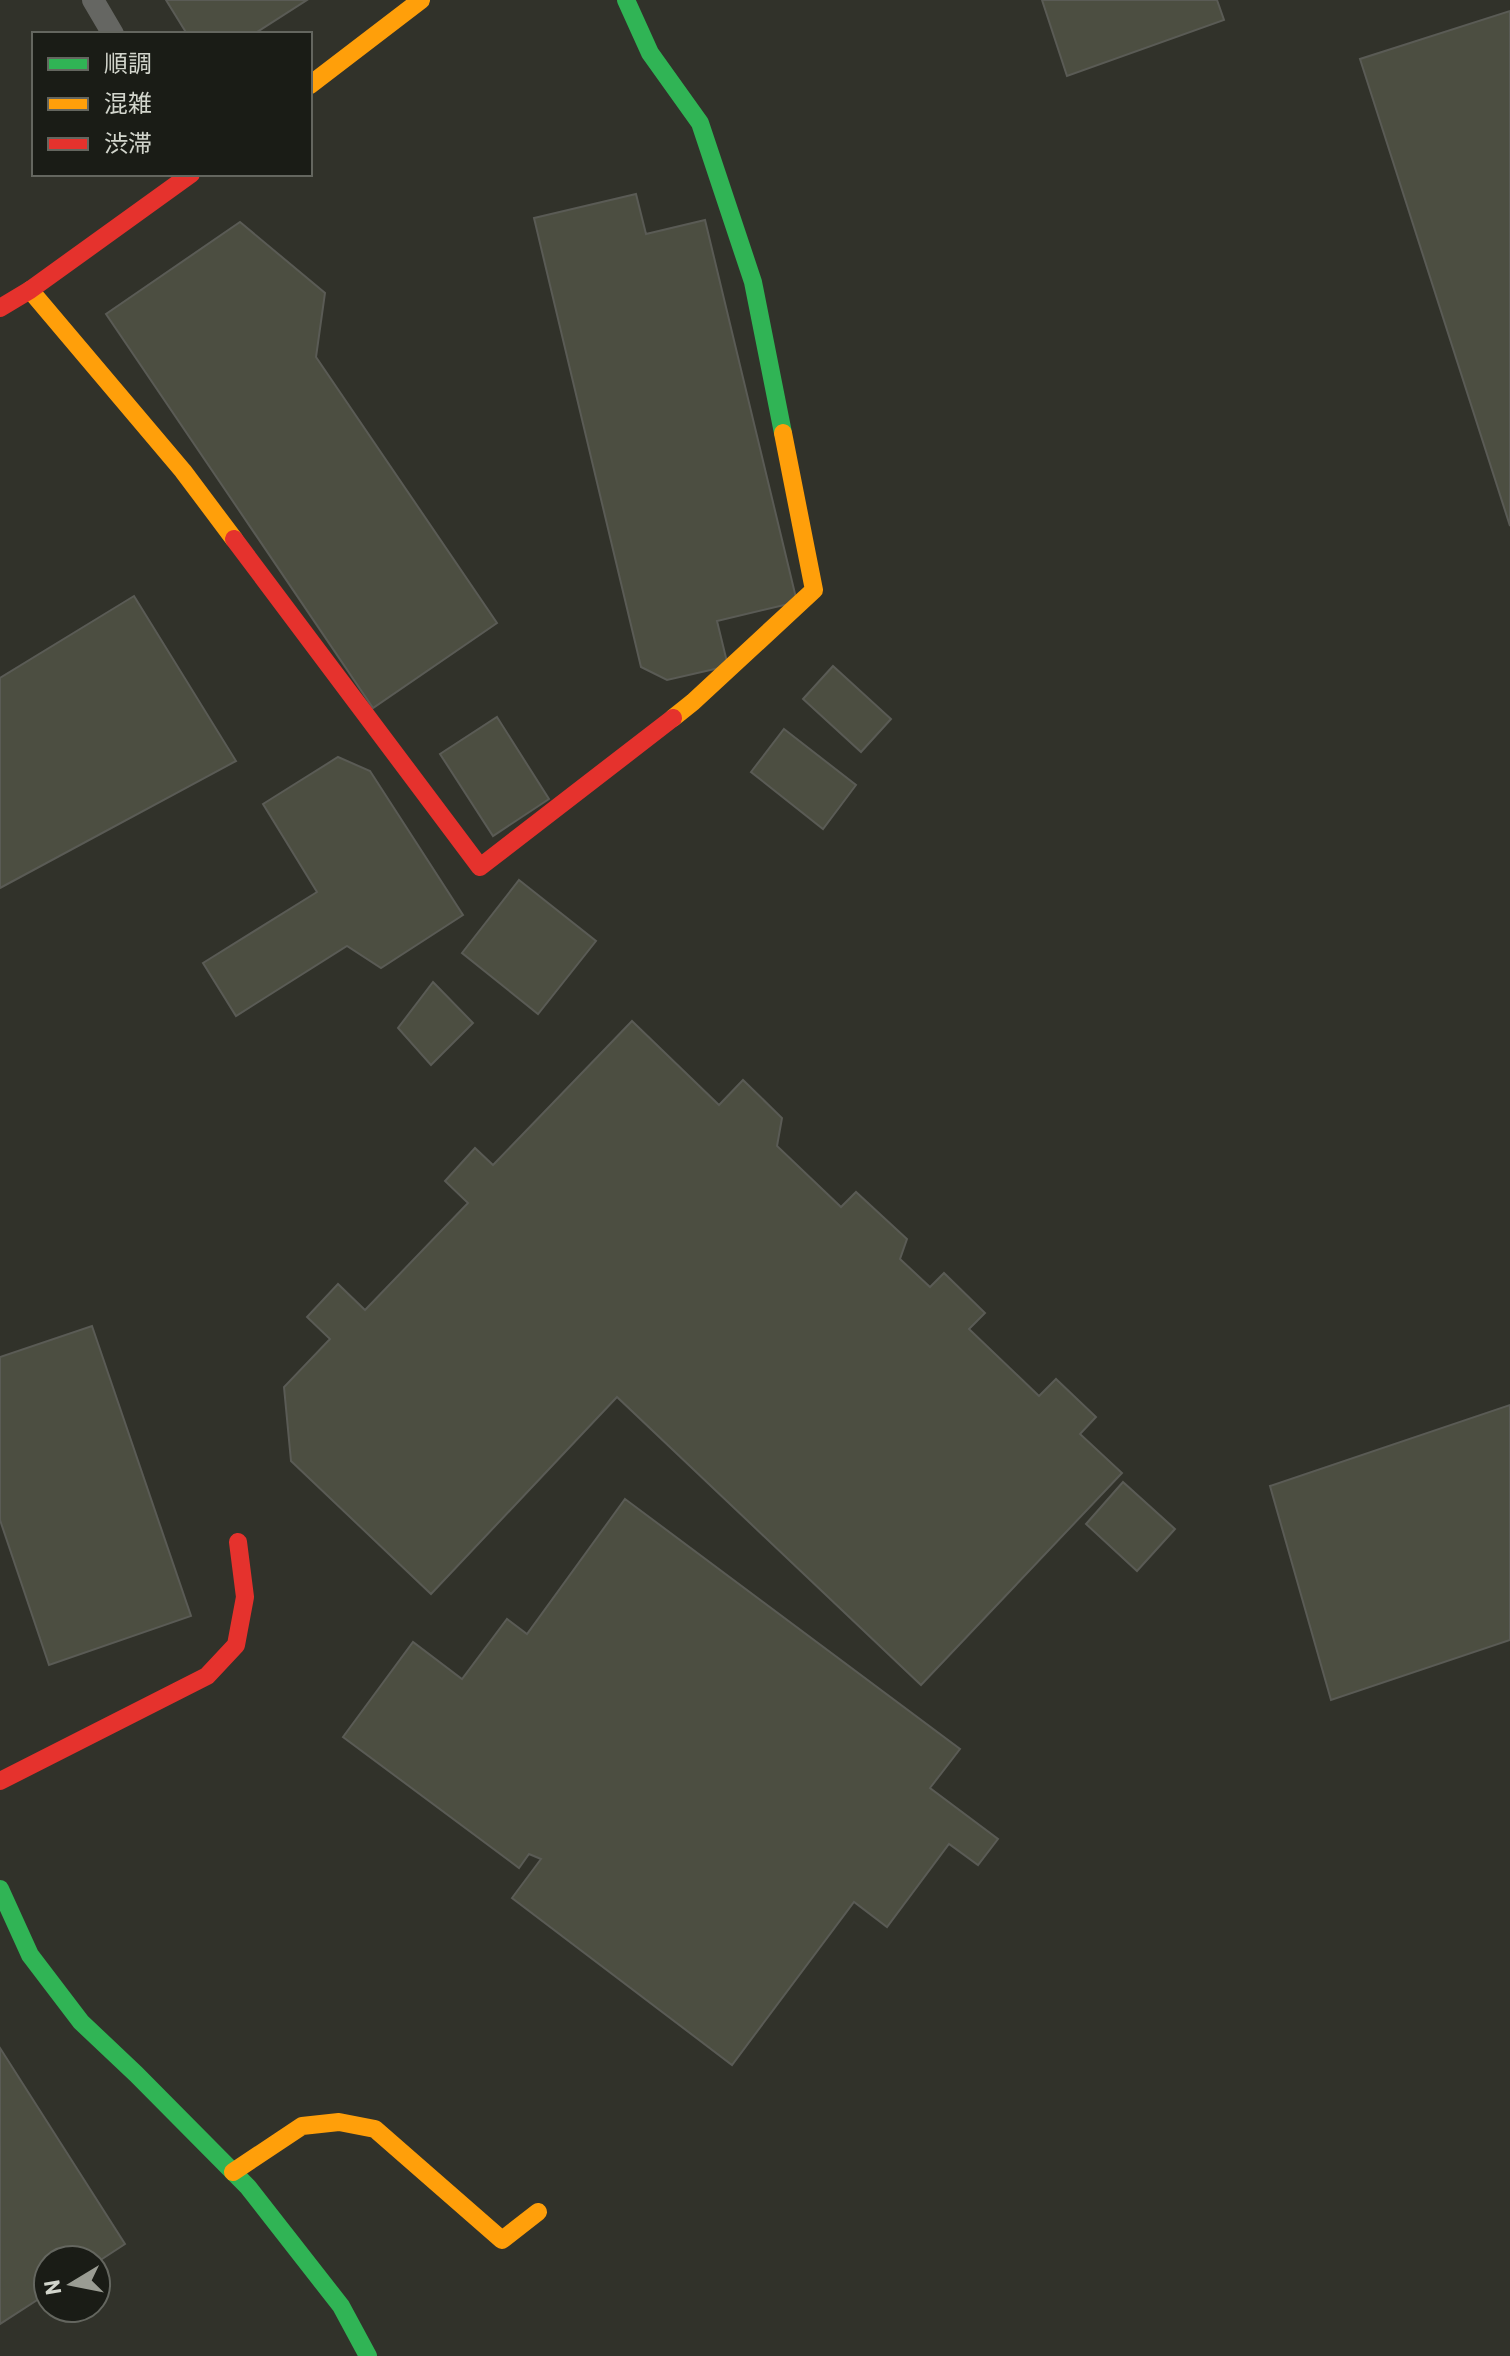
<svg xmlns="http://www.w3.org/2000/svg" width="1510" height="2356" viewBox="0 0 1510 2356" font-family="Barlow,'Noto Sans JP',sans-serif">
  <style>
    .building { fill: #4c4e41; stroke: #5a5b55; stroke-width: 2 }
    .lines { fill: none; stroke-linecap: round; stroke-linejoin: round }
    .lane { stroke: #656662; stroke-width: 22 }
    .fast { stroke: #30b455; stroke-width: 18 }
    .slow { stroke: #ff9f0a; stroke-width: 18 }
    .jam { stroke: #e5322d; stroke-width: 18 }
  </style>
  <rect width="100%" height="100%" fill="#31322a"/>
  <g class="building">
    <polygon points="166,0 307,0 254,34 187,34"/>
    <polygon points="1042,0 1217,0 1224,20 1067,76"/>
    <polygon points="1510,11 1510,526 1360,59"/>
    <polygon points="636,194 646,234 705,220 797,602 717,621 728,666 667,680 641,667 534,218"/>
    <polygon points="240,222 325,293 316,357 497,623 373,708 106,314"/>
    <polygon points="134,596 236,761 0,888 0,678"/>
    <polygon points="833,666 891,719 861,752 803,699"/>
    <polygon points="497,717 549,799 493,836 440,754"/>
    <polygon points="784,729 856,785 823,829 751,772"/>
    <polygon points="338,757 370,771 463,915 381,968 347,946 236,1016 203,963 317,892 263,804"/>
    <polygon points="519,880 596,941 538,1014 462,953"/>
    <polygon points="433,982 473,1023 431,1065 398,1028"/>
    <polygon points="632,1021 719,1105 743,1080 782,1118 777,1146 841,1207 856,1192 907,1239 900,1259 930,1287 944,1273 985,1313 969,1329 1039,1396 1056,1379 1096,1417 1080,1434 1122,1473 921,1685 617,1397 431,1594 291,1461 284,1387 330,1339 307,1317 338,1284 365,1310 468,1203 445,1181 475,1148 493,1165"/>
    <polygon points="92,1326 191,1616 49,1665 0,1520 0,1357"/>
    <polygon points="1510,1405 1510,1640 1331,1700 1270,1486"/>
    <polygon points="1123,1482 1175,1529 1137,1571 1086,1524"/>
    <polygon points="625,1499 960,1749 930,1788 998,1839 978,1865 949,1844 887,1927 854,1902 732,2065 512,1898 541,1859 529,1854 519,1868 343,1737 413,1642 462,1679 507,1619 527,1634"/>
    <polygon points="0,2048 125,2244 96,2263 96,2260 48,2260 48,2293 0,2324"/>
  </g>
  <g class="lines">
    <polyline class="lane" points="93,0 113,34"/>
    <g class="fast">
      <polyline points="626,0 650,53 700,123 753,282 783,433"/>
      <polyline points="0,1889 30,1955 81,2022 136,2074 248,2187 341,2306 368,2356"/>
    </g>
    <g class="slow">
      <polyline points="310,85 421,0"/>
      <polyline points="30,290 183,471 234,539"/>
      <polyline points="673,718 693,702 814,590 783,433"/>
      <polyline points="233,2172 302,2126 339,2122 375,2129 502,2240 538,2212"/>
    </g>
    <g class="jam">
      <polyline points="0,308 30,290 191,174"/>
      <polyline points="234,539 480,867 673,718"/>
      <polyline points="0,1781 207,1676 236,1645 245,1597 238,1542"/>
    </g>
  </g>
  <rect x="32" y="32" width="280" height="144" fill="#1a1c16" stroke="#64665f" stroke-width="2"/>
  <rect x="48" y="58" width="40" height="12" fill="#30b455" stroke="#64665f" stroke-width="2"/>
  <text x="104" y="72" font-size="24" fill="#d2d5cc">順調</text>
  <rect x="48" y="98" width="40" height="12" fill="#ff9f0a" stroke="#64665f" stroke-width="2"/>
  <text x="104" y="112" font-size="24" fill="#d2d5cc">混雑</text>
  <rect x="48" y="138" width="40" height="12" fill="#e5322d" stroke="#64665f" stroke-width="2"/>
  <text x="104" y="152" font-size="24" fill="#d2d5cc">渋滞</text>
  <g transform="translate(72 2284) rotate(260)"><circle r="38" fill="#1a1c16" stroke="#64665f" stroke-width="2"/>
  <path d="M0-6L14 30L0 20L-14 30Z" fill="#9a9c93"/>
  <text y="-12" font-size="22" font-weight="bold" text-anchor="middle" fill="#d2d5cc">N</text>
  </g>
</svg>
